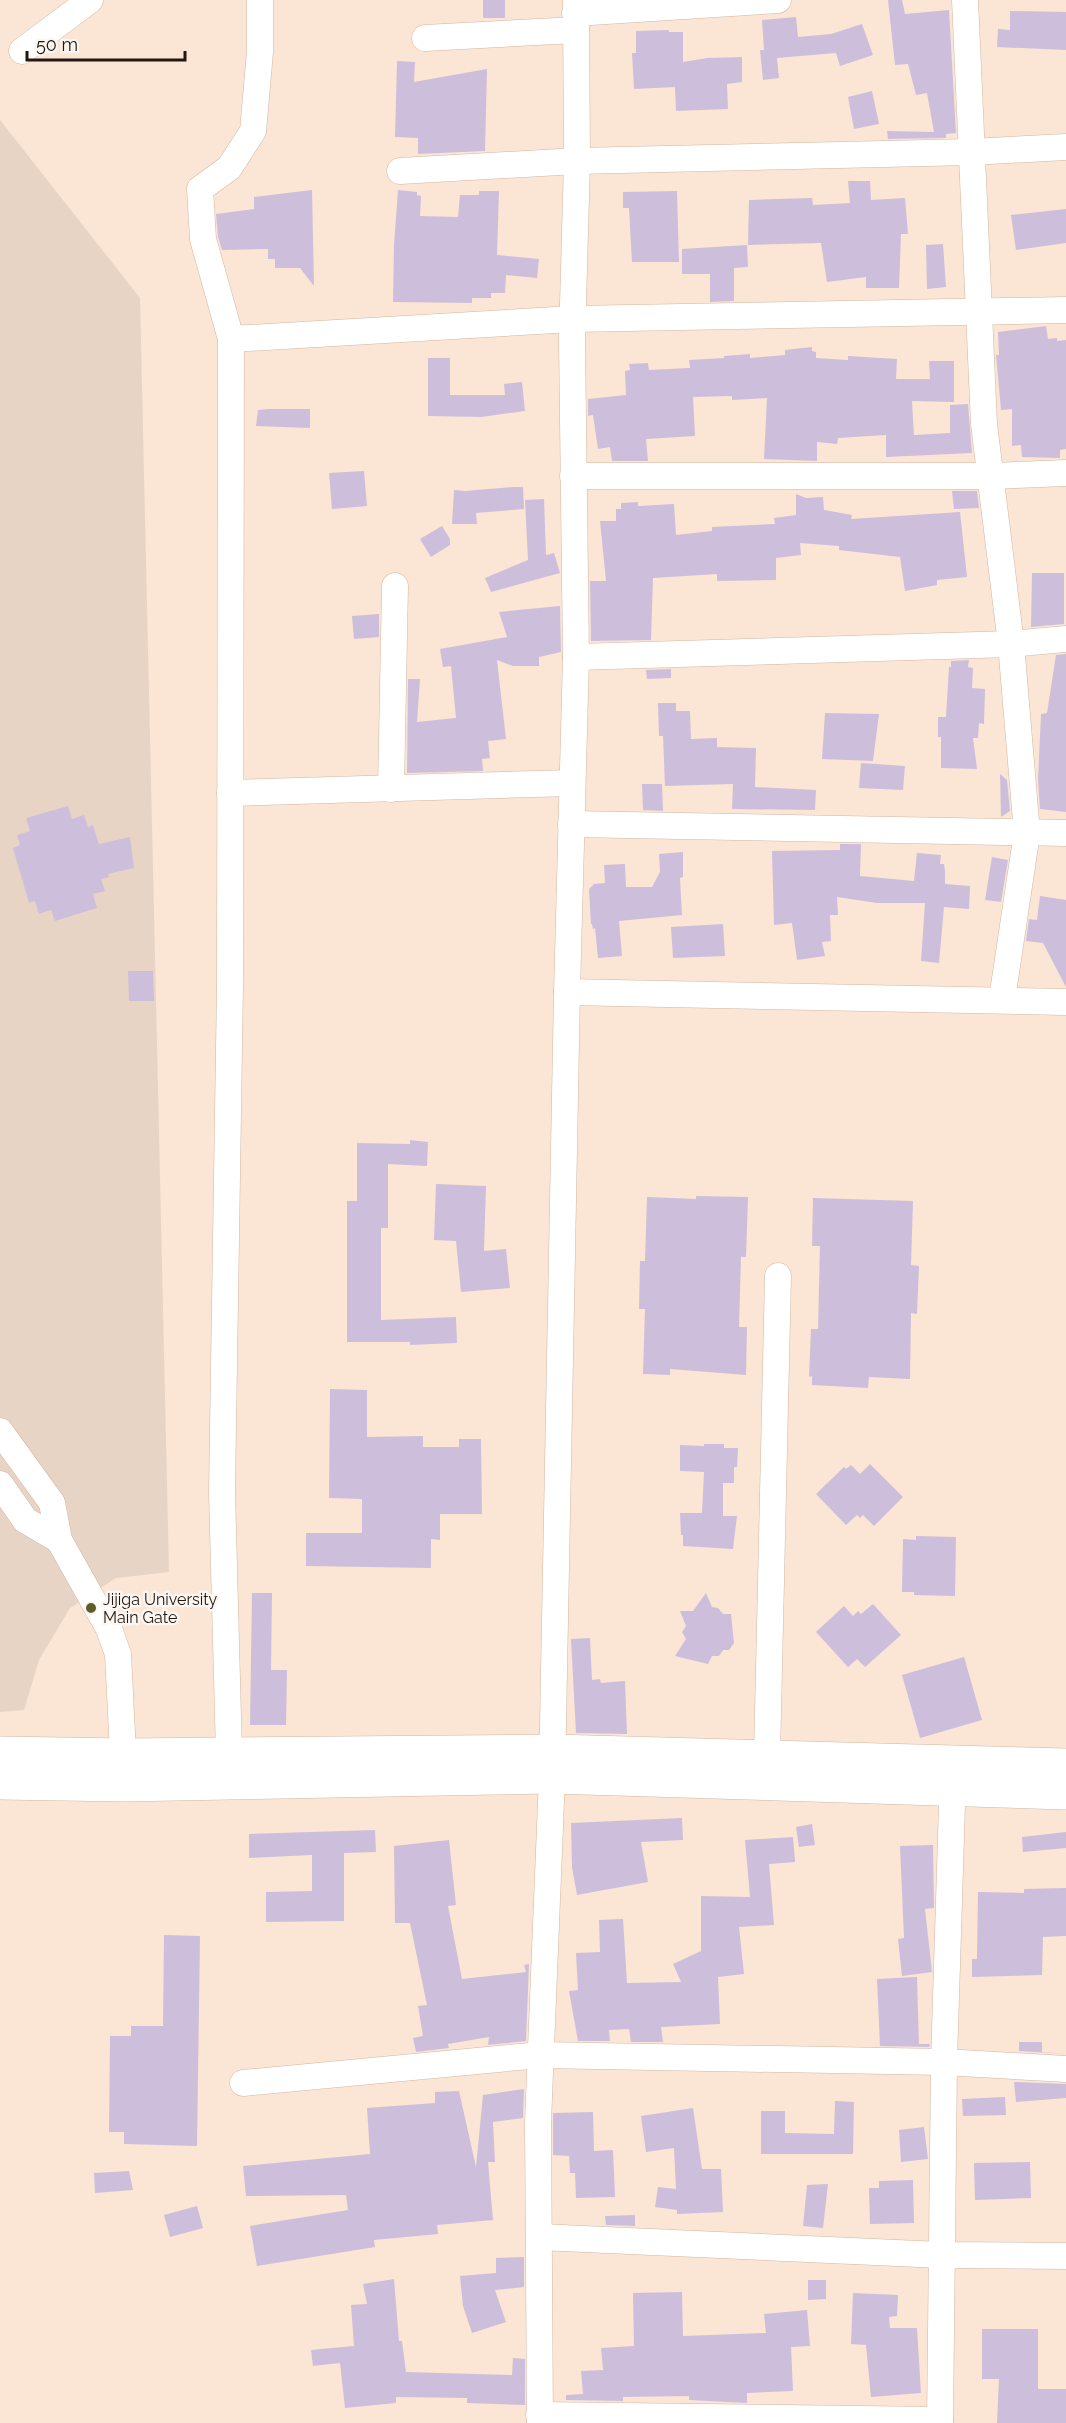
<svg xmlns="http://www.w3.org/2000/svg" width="1066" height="2423" viewBox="0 0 1066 2423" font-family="Raleway,sans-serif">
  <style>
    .education { fill: #e8d4c5 }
    .building { fill: #cdbfdb }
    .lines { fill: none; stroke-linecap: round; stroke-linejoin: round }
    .street-casing { stroke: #d1b7a2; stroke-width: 27 }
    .secondary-casing { stroke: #d1b7a2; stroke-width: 34 }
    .street { stroke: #fff; stroke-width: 26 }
    .secondary { stroke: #fff; stroke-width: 33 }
    .poi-dot { fill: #5d5e2b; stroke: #fcf6f2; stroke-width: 2 }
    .labels { text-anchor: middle; stroke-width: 5; stroke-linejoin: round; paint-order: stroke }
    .poi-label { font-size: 16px; fill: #211710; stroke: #fcf6f2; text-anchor: start }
  </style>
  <rect width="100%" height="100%" fill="#fbe5d4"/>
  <polygon class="education" points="0,120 140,298 169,1572 116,1578 70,1608 39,1660 24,1710 0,1712"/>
  <g class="building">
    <rect x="483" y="0" width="22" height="18"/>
    <polygon points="888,0 902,0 905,14 949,10 956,133 946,134 946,138 888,139 887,131 934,132 927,93 916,95 908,64 895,65"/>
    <polygon points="1010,11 1066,12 1066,50 997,47 998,29 1010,30"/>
    <polygon points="796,17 798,37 831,34 862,24 873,55 840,66 836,53 777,58 779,78 763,80 760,50 764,50 762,20"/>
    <polygon points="669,30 669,32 683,32 683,62 707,58 742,57 742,82 727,84 728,109 676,111 675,87 634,89 632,53 636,53 636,31"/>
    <polygon points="397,61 415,62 414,82 487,69 485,151 418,154 418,138 395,137"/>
    <polygon points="872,91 879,124 854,129 848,97"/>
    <polygon points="848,181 870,181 871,200 905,198 908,234 901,234 899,288 866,288 866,277 827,282 821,243 748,245 749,200 812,198 813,205 850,203"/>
    <polygon points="312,190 314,286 300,268 275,268 275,259 268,259 268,249 222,250 218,237 216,214 254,209 254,197"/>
    <polygon points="398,190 417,192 417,195 421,196 420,216 458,217 460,195 479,195 479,191 499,191 497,255 539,259 537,278 506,275 505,293 491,293 491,298 472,298 472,303 393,302 394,245"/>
    <polygon points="677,191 679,262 632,262 629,208 623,208 623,192"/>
    <polygon points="1066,209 1066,243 1016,250 1011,215"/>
    <polygon points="943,244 946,287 927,289 926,245"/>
    <polygon points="747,245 748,267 734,268 734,301 710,302 710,274 682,274 682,249"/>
    <polygon points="1046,326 1048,339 1057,338 1057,341 1066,340 1066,449 1060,450 1060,458 1022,457 1021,445 1012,446 1012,409 1001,410 996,355 999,355 998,332"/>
    <polygon points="812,347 812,351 816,352 816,358 848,360 848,356 897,359 896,379 930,379 929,361 954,361 954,402 912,401 914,435 950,433 950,405 968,404 972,453 886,457 886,435 838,438 837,444 817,442 817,461 764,459 767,398 732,400 732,396 693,397 695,436 646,439 648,461 612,461 610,447 598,449 593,415 588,416 588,399 626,395 625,371 630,370 629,364 648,363 649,370 690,368 689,360 724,358 724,356 750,354 750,358 785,355 785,350"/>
    <polygon points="428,358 450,358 450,395 505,395 504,384 522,382 525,411 481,417 428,416"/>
    <polygon points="269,409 310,409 310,428 256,426 258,410"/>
    <polygon points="364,471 367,506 332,509 329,473"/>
    <polygon points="513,487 523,487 524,509 476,513 477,524 452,524 454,490 465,491"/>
    <polygon points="952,491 977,491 979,508 954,509"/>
    <polygon points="796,494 806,498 823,497 824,510 852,515 851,519 960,512 967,577 937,580 937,585 905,591 900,557 839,550 839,546 800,543 801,555 776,558 776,580 717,581 717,574 653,578 651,640 591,641 590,581 606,581 600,521 616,521 616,509 621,509 621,503 638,502 638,506 674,504 676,535 712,531 712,527 775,524 774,518 796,515"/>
    <polygon points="544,499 546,555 554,553 560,573 491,592 485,578 528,560 525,500"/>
    <polygon points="442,526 450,539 450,545 431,557 420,539"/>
    <polygon points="1032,573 1064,573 1064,624 1031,627"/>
    <polygon points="560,606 561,652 539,657 539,666 513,666 497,660 506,739 488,741 490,758 482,759 483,771 407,773 408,679 420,679 417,722 456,718 451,666 443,667 440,649 507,637 499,612"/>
    <polygon points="379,614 379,637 354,639 352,616"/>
    <polygon points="1065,654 1066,654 1066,812 1040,809 1038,779 1041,714 1047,713 1056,655"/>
    <polygon points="969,660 968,667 973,668 972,688 985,689 984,724 979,723 978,738 973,738 977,769 941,768 941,737 938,737 938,717 946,717 949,667 951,667 951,661"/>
    <polygon points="671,669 671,678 647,679 646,670"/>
    <polygon points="658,703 676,703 676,711 690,711 691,739 717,738 717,747 756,748 755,787 816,790 815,810 732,809 733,784 665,786 663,736 659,736"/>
    <polygon points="825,713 879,714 873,761 822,759"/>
    <polygon points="861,763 905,766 903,790 859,788"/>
    <polygon points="1000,774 1007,780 1010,811 1001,817"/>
    <polygon points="642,784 662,784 663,811 643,810"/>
    <polygon points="68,806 72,819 84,815 88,827 93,825 99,844 130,837 134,868 108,874 109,877 101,879 105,891 93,894 97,908 55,921 51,910 39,914 35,901 29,903 13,848 20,845 17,835 30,831 26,818"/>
    <polygon points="840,844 861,844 860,876 914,881 917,853 941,855 940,864 944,864 945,871 945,884 970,886 969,909 944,907 939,963 921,961 925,903 877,903 837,897 838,915 830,915 831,941 822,942 825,956 797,960 792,923 774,925 772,851 840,850"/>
    <polygon points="683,852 683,877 680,878 682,915 619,921 622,956 598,958 595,928 593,929 592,924 591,924 589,889 594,884 605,883 604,865 625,864 626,887 652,887 660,872 659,854"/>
    <polygon points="992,857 1008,860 1001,902 985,900"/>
    <polygon points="1040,896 1066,900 1066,987 1043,943 1026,941 1029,919 1037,920"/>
    <polygon points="723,924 725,956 673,958 671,927"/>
    <polygon points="128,971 153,971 154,1001 129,1001"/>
    <polygon points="410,1140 428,1142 427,1166 388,1164 388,1228 381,1228 381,1320 456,1317 457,1343 410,1345 410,1342 347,1342 347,1201 357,1201 357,1143 410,1144"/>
    <polygon points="436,1184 486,1186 484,1251 506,1249 510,1288 461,1292 456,1241 434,1240"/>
    <polygon points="696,1196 748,1197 746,1257 741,1257 739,1327 747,1327 746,1375 670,1369 670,1375 643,1374 645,1309 639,1309 640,1261 645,1261 647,1197 696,1199"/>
    <polygon points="813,1198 913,1201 911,1265 919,1266 917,1314 911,1313 910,1379 869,1377 868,1388 812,1385 812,1376 809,1377 811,1329 818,1329 820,1246 812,1246"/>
    <polygon points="330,1389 367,1390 367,1437 423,1436 423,1447 459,1447 459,1439 481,1439 482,1514 440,1514 440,1540 431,1539 431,1568 306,1566 306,1533 362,1533 362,1499 329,1498"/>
    <polygon points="704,1444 724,1444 724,1448 738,1448 737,1467 734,1467 734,1483 723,1483 723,1516 737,1516 733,1549 683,1546 683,1535 681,1535 680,1513 702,1513 704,1472 680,1471 680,1445 704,1446"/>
    <polygon points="870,1464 903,1497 874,1526 863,1515 860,1518 857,1515 846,1525 816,1494 844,1467 846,1469 851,1465 860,1474"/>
    <polygon points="916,1536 956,1537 955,1596 914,1595 914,1592 902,1592 903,1539 916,1540"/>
    <polygon points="252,1593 272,1593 271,1670 287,1670 286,1725 250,1725"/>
    <polygon points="706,1593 712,1607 718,1608 723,1614 731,1614 734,1643 729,1650 723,1650 719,1656 712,1656 708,1664 675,1656 686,1639 682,1632 686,1626 680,1611 693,1611"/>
    <polygon points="873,1604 901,1635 865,1667 857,1659 848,1667 816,1632 844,1606 853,1616 858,1611 861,1614"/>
    <polygon points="590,1638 592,1680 600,1679 601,1683 625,1681 627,1734 576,1733 571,1639"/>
    <polygon points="964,1657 982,1720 920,1738 902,1675"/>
    <polygon points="682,1818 683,1840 641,1842 648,1882 577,1895 572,1867 571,1823"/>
    <polygon points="812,1824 815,1845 799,1847 796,1827"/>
    <polygon points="375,1830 376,1852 344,1853 344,1921 266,1922 266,1892 312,1891 312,1855 249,1858 249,1834"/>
    <polygon points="1066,1832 1066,1848 1023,1852 1022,1837"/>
    <polygon points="793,1837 795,1862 769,1864 774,1925 739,1927 744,1974 718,1977 720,2024 661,2027 663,2042 631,2042 629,2029 609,2030 610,2041 578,2041 569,1991 578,1990 576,1953 600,1952 599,1920 623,1919 627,1983 681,1982 673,1964 701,1951 701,1896 750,1897 745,1840"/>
    <polygon points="449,1840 456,1905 448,1906 462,1979 526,1972 524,1965 529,1964 526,2041 488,2045 489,2037 448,2044 449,2048 416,2052 413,2038 423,2036 418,2006 427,2005 410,1923 395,1923 394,1846"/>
    <polygon points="933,1845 934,1908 925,1909 932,1972 902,1976 898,1939 904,1938 900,1846"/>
    <polygon points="1066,1888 1066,1936 1043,1937 1042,1975 972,1977 972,1959 977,1959 978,1892 1024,1893 1024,1889"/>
    <polygon points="164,1935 200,1936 197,2146 124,2144 124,2132 109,2132 110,2036 131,2036 131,2026 163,2026"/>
    <polygon points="917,1977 919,2044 930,2044 929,2047 880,2046 877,1979"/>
    <polygon points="1019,2042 1042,2042 1042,2052 1066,2054 1019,2051"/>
    <polygon points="1014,2082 1066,2084 1066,2098 1016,2102"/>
    <polygon points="524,2089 523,2118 493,2122 495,2162 488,2162 493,2220 437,2225 438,2234 374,2240 375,2247 257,2266 250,2226 348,2210 346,2195 246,2196 243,2166 370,2154 367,2108 435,2103 435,2092 459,2091 476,2167 483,2095"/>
    <polygon points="1005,2097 1006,2115 963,2116 962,2099"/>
    <polygon points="835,2101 854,2102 853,2154 761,2154 761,2111 785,2111 785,2133 834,2134"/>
    <polygon points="693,2108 702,2169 721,2169 723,2212 677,2214 677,2210 655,2207 658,2187 676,2189 674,2148 646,2152 641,2116"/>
    <polygon points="593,2112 594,2151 613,2150 615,2197 576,2198 575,2173 570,2173 569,2156 553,2155 553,2113"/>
    <polygon points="924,2127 928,2159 901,2162 899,2130"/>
    <polygon points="1030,2162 1031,2198 975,2200 974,2163"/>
    <polygon points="129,2171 133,2190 95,2193 94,2173"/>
    <polygon points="913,2180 914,2223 870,2224 869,2188 879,2188 879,2181"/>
    <polygon points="828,2184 823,2228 803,2226 807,2185"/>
    <polygon points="197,2206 203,2228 170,2237 164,2215"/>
    <polygon points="635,2215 635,2226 606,2225 605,2216"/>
    <polygon points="524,2257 524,2287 495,2290 506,2322 472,2333 463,2306 460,2276 496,2273 496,2258"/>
    <polygon points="394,2279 399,2341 402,2341 406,2372 512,2375 513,2358 525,2359 525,2405 467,2403 467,2398 396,2397 396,2403 345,2408 340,2363 313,2366 311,2350 354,2346 351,2305 367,2304 363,2284"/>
    <polygon points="808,2280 826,2280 826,2299 808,2300"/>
    <polygon points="682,2292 683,2336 766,2333 764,2314 807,2310 810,2346 791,2347 793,2391 747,2393 747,2403 689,2400 689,2396 623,2397 623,2401 566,2400 566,2395 583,2394 581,2371 603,2370 601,2348 634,2346 633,2293"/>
    <polygon points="853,2293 898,2295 897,2316 889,2317 890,2328 917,2328 921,2393 871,2397 866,2345 851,2344"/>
    <polygon points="982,2329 1038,2329 1038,2389 1066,2389 1066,2423 997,2423 999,2379 982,2379"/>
  </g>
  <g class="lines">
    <defs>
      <g id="street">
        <polyline points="965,0 984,424 1011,644 1027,833 1002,999"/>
        <polyline points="575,13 778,0"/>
        <polyline points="425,38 576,30"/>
        <polyline points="22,51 90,0"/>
        <polyline points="400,171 577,161 971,152 1066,147"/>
        <polyline points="231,339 573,319 1066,310"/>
        <polyline points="573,476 991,476 1066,473"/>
        <polyline points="576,657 1011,644 1066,639"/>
        <polyline points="391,789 395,586"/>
        <polyline points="230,793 571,783"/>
        <polyline points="571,824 1066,833"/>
        <polyline points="567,992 1066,1002"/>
        <polyline points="0,1431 52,1503 59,1540 109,1629 118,1654 124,1773"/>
        <polyline points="0,1484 25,1520 59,1540"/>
        <polyline points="229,1754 222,1492 230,986 231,339 203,239 200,189 229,168 253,131 260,52 260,0"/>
        <polyline points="767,1756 778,1276"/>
        <polyline points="243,2083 540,2055 944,2062 1066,2069"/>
        <polyline points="539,2237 942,2255 1066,2256"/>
        <polyline points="539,2415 940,2420"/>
        <polyline points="540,2423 538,2122 552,1777 567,992 576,657 572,340 577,161 576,0"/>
        <polyline points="940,2423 944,2062 953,1772"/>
      </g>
      <g id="secondary">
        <polyline points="0,1753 123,1755 553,1751 1066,1765"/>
        <polyline points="0,1783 124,1785 552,1777 1066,1793"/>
      </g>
    </defs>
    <use href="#street" class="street-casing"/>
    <use href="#secondary" class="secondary-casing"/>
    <use href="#street" class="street"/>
    <use href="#secondary" class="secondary"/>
  </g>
  <circle class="poi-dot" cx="91" cy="1608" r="6"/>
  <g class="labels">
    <g class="poi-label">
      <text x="103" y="1605">Jijiga University<tspan x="103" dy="18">Main Gate</tspan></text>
    </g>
  </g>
  <path d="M27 51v9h158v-9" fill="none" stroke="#211710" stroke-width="3"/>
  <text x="36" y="51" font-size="18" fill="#211710" stroke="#fcf6f2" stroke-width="4.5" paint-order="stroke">50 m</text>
</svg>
